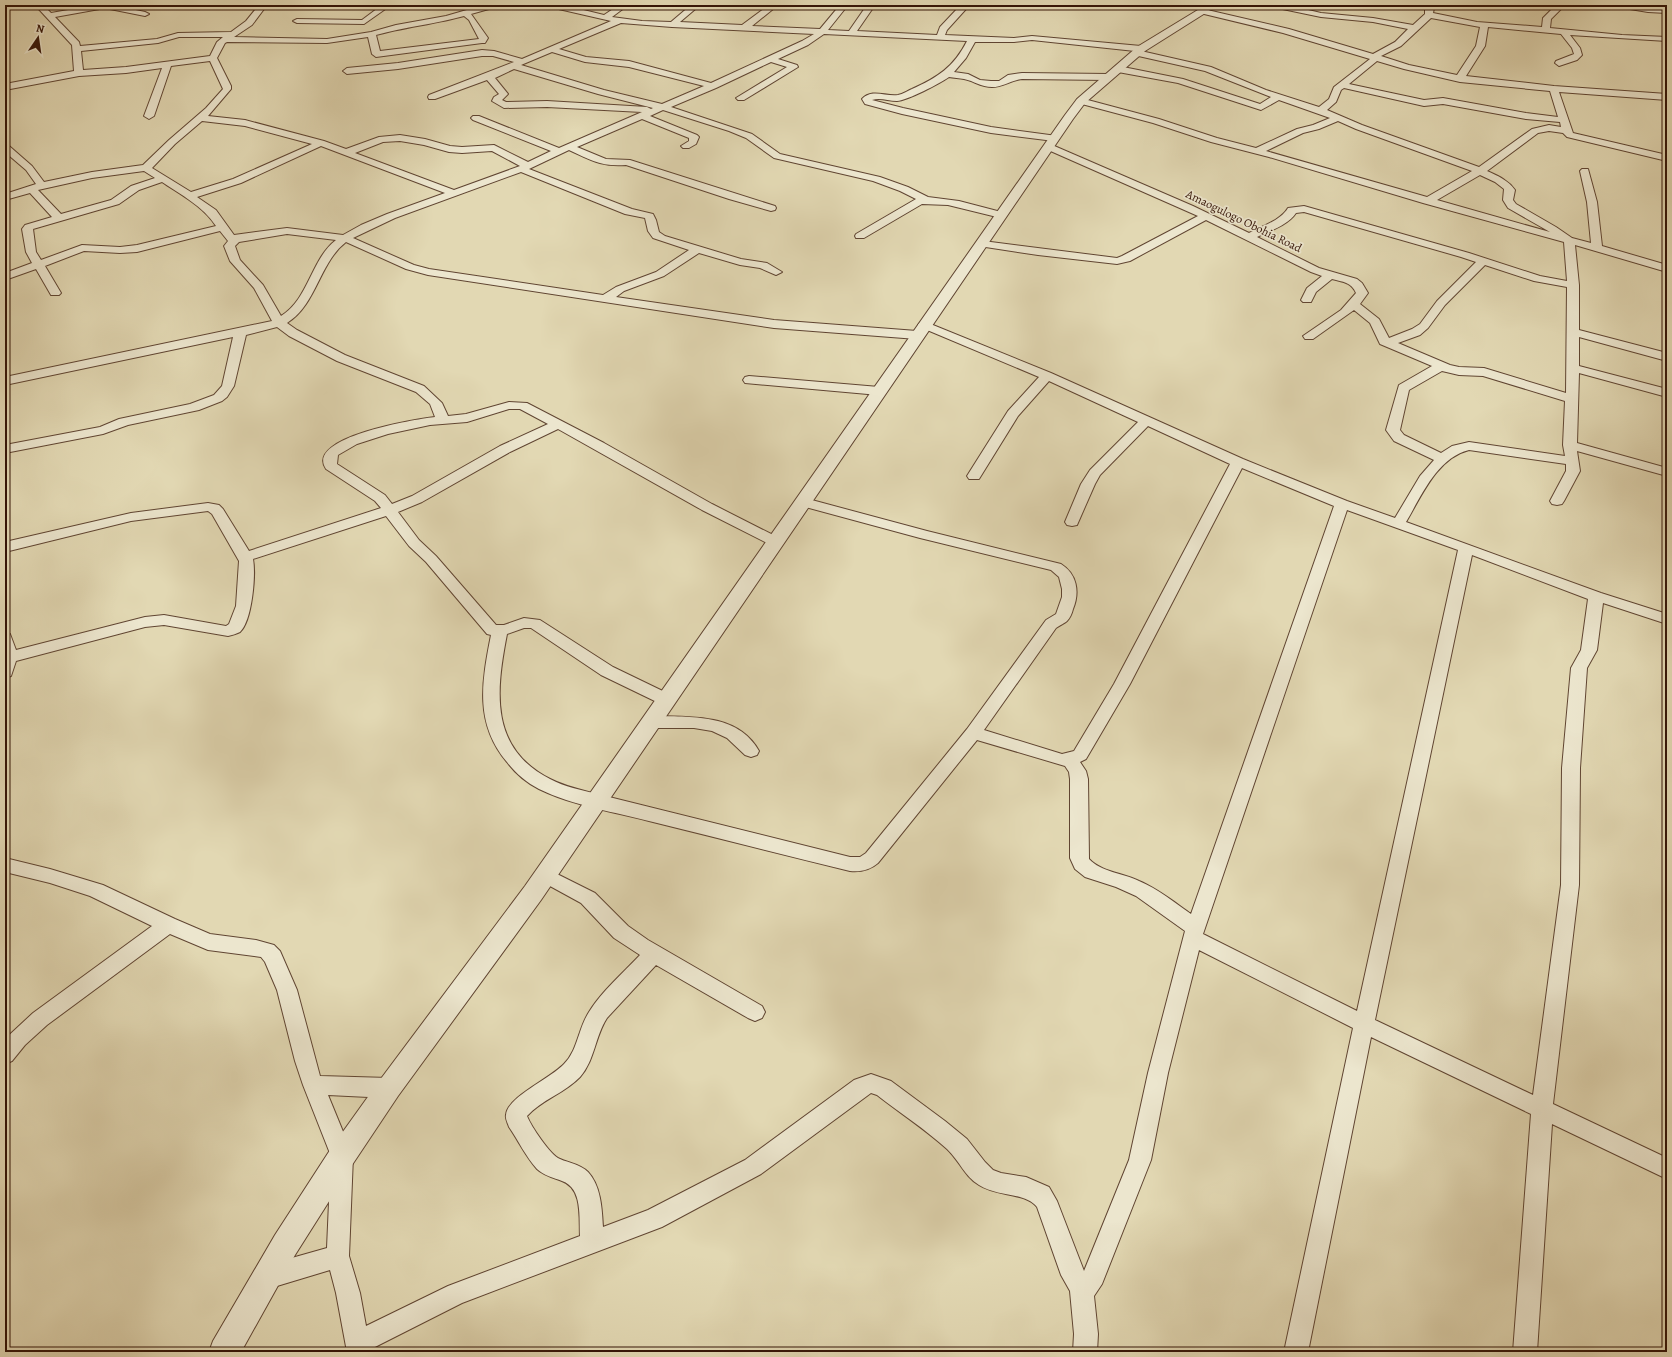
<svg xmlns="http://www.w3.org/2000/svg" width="1672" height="1357" viewBox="0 0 1672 1357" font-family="Alegreya,serif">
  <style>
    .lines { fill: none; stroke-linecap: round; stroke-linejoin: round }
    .minor-casing { stroke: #604532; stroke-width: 2 }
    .tertiary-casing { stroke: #604532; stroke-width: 2 }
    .minor { fill: #ece6ce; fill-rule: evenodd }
    .tertiary { fill: #ece6ce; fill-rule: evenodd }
    .labels { text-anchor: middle; stroke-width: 3.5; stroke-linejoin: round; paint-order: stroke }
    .far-street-label { font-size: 12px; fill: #341407; stroke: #ece6ce }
  </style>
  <rect width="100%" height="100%" fill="#e2d8b3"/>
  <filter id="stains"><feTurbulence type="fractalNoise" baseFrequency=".005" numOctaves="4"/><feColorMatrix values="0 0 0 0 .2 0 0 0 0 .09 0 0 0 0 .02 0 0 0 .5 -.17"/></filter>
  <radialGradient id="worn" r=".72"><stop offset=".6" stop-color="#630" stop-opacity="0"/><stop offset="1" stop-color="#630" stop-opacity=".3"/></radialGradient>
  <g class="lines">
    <defs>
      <g id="minor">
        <path d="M35,5h8l8,8 46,-8h15l33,7 4,2 -4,2 -40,-8 -50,9 24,25 1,4 77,-7 21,-6 53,-1 15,-11 13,-16h8l-15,20 -18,12 93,2 44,-7 25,-7 50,-9 38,-11h13l-1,2 -25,7 17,24 -3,5h-3l-106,14 -4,-3 -4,-17 -41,6 -100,-1 -2,1 -8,15 14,28v3l-23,27 37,4 79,21 22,8 33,-12 21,-2 25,4 25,7 12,1 32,-2 34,17 23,-11 -78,-31 -2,-2 2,-2h6l80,32 83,-36 -95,-5 -43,1 -12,-7 2,-4 5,-3 -12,-14 -52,19h-6l-1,-2 1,-2 85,-33 -21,-6h-11l-84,13 -51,5 -4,-3 4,-3 51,-5 84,-13 12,1 28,8 89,-38 -61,-14 -1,-2h14l41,10 15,-10h9l-16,12 30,4 29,1 20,-17h9l-20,17 62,3 27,-20h9l-26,21 68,3 20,-24h8l-20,25 21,1 18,-26h8l-18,26 80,4 3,-8 17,-18 -5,-4h9l5,4 -19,21 -2,5 69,3 18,-2 109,10 4,3 -4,2 70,16 55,23 53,17 10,-8 5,-12 36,-28 -87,-26 -83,-20v-4h3l86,20 84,25 22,-12 13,-13 -35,-7 -52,-5 -48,-10 -1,-2h15l34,8 52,5 40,7 12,-11v-9h6l3,3 -1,5 44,9 65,5 1,-9 13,-13h9l-14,14 -1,9 72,7 45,2v4l-97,-6 10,13 2,7 -5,5 -18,6 -4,-3 1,-2 18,-7 -2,-6 -11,-14 -73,-7 -3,19 -19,30 88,10 113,8v6l-108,-8 14,41 94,22v6l-100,-24 -4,-4 -14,-2 -11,2 -51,38c11,5 21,9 28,19l-2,10 3,4 40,23 16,11 19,5 -4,-41 -7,-31 2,-2h6l9,33 5,44 65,19v7l-92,-27 4,40v45l88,23v8l-88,-24v29l88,23v8l-88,-24 -2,70 90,25v8l-90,-25 3,20 -16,30 -2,3 -5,1 -5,-1 -2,-3 16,-30v-7l-97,-14c-32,8 -47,45 -63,72l195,71 66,21v10l-64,-21 -6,47 -10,18 -7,100 -1,117 -26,219 114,54v21l-115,-55 -15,228h-24l18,-238 -160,-77 -63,315h-24l69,-324 -154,-78 -31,123 -17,87 -49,124 -8,12 4,38 -1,18h-24l1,-18 -4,-43 -9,-16 -24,-68c-12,-15 -40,-10 -58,-22 -14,-8 -20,-25 -32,-36 -22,-20 -47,-36 -70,-54l-6,-2 -110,81 -99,53 -200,76 -91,46v3h-24l-11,-59 -6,-23 -63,19 -8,-4 -4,-8 4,-8 8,-4 60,-17 4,-92 -28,-71 -8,-24 -18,-71 -12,-28 -4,-5 -53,-7 -38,-16 -123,91 -22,20 -13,16 -7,3v-25l28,-26 119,-87 -62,-30 -40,-13 -45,-11v-14l45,11 53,16 72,34 35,15 46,6 18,5 6,6 17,39 23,86 69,2 7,3 3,7 -3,7 -7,3 -61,-3 25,61 -4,100 11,37 6,33 82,-40 132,-50c-1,-18 3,-48 -18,-55 -8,-3 -19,-6 -25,-12 -11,-12 -19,-29 -28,-42 -1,-4 -4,-8 -3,-12 1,-18 44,-36 58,-51 14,-14 14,-35 25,-52 13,-21 34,-39 51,-57l-26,-17 -33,-35 -42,-23 -3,-5 3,-5 6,-2 50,25 33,33 20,14 114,66 3,6 -3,6 -7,3 -7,-3 -92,-53 -49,53c-12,18 -12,42 -27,59 -15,16 -39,23 -53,39 4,10 23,39 33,43 9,4 20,5 28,13 13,14 14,37 15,55l45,-17 97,-50 109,-80 17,-6 20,7 54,40 22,18 18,23 8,8 8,3 25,4 23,10 8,14 27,70 45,-111 19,-87 37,-142 -49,-35 -20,-9 -31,-10 -10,-8 -5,-11v-79l-1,-7 -4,-6 -88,-26 -99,123c-8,7 -17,9 -28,8 -66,-16 -131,-33 -197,-49 -38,-10 -79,-16 -114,-33 -12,-6 -24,-16 -32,-27 -33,-39 -25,-81 -16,-127l-4,-1 -61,-72 -17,-16 -23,-30 -133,43c3,16 -1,62 -13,73 -4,2 -8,3 -12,4l-64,-11 -19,2 -129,34 -5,15 -6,2v-45l5,1 6,16 129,-33 19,-2 62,11 3,-2 7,-18 3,-45 -27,-47 -4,-3 -77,10 -126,31v-10l126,-29 77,-10 11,2 4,4 26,42 132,-43 -6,-7 -49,-32c-22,-32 91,-50 109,-52l-5,-13 -14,-12 -79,-31 -48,-25 -12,-9 -31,8 -12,51 -7,11 -5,4 -23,9 -71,15 -25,9 -98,19v-8l95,-18 19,-8 71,-15 24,-9 8,-9 11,-49 -228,48v-8l267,-56 -18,-33 -24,-27 -6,-15 4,-5 -8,-10 -83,21 -17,1 -36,-2 -39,15 16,27 -2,2h-8l-15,-26 -31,11v-7l27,-10 -6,-11 -4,-23 3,-4 27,-8 -22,-24 -25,7v-6l31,-10 -10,-14 -21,-18v-8l3,1 24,21 12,16 48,-10 51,-7 26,-25 37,-32 17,-19 -13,-28 -39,5 -17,50 -5,3 -5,-3 18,-48 -36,5 -47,3 -74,14v-6l69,-13 -2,-26zM464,16l5,4 10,19 -99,12 -4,-16c29,-8 59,-11 88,-19zM1431,18l49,9 -4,19 -19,29 -48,-10 -28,-9 20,-10zM621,23l51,4 142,7 -12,7 -91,42 -82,-22 -43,-4 -27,-8zM824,34l143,7c-13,26 -30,37 -55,48 -5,2 -9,5 -14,6 -12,2 -26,-7 -36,4l3,5 37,10 89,19 63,8 3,-1 2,-2 -2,-2 -66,-9 -88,-19 -31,-8c8,-3 16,1 25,1 11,-1 42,-17 52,-24 5,1 10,1 15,2 10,2 17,8 28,8 11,0 19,-7 30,-8l86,1 4,-3 -4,-3 -86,-1 -14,2 -9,6h-8l-11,-1 -12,-6 -14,-2 12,-14 9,-16h39l18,-2 103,11 -2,2 1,2 71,16 66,26 -11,7 -77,-25 -65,-13 -4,3 4,3 60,11 83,27 18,-10 51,18 -17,7 -16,4 -41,19 -39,-10 -58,-19 -75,-20h-6l-2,2 2,2 75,20 58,19 58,15 154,46 141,39 3,39 -27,-5 -71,-23 -165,-47 -16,2c-8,13 -26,18 -39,25l-56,-27 -141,-61h-6l-2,2 2,2 152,67 -76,40 -5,2 -134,-17 -4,1 -1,2 1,2 59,9 79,9 13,-3 76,-41 105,52 11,4 -15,12 -6,12 2,2h8l5,-10 16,-13c11,3 19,3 24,14l-15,17 -38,26 2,3h8l41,-29 16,13 10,21 52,22 -33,19 -13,45 8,11 40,19 -14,16 -25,42 -48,-17 -104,-42 -192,-86 -123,-50h-8l-2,2 2,2 119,50 -31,34 -41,65 2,3h10l39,-63 31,-35 89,41 -48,48 -9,14 -16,38 2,3 5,1 5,-1 18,-41 5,-9 48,-49 82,38 -116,220 -40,67 -12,3 -78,-24 72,-102c4,-3 9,-5 11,-7 3,-3 5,-8 6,-12 7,-17 4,-35 -12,-45l-134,-33 -119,-32 -5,-1 -5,1 -2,3 2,3 122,33 131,32 8,7 3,12v8l-6,17 -10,6 -79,109 -101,124 -6,4h-10l-253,-63c-16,-4 -32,-7 -47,-15 -61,-31 -54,-88 -43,-145l17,-6h7l70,47 60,29 6,2 6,-2 2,-4 -2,-4 -60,-29 -73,-47 -16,-2 -20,7h-8l-60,-69 -17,-16 -21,-28 24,-10 88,-50 48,-23 144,81 69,35 5,1 5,-1 2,-3 -2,-3 -69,-35 -108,-61 -77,-40 -18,-1 -43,12 -18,2 -6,-13 -18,-17 -79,-31 -48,-25 -10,-7c30,-19 32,-60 59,-81l60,27 22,6 346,53 143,11 4,-1 2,-3 -2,-3 -4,-1 -143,-11 -158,-23 8,-6 40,-15 35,-23 41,12 20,3 16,7 6,-3 -15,-9 -26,-4 -76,-23 -6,-4 -3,-12 -3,-6 -21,-5 -103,-40 40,-19c22,10 32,17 57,15l103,34 42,12 4,-1 1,-2 -1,-2 -145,-46 -24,-1 -29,-12 65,-28 47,19v3l-8,5 2,2h6l7,-4 3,-7 -2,-2 -47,-19 13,-6 66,21 17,7 28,20 99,23 27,10 16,8 -60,35 -1,2 1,2h8l58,-34 26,1 53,13 4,-1 1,-2 -1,-2 -46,-12 -31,-4 -20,-10 -28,-10 -100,-23 -28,-20 -81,-27 45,-19 55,-26 16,5 -51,31 2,2h6l54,-33 -1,-2 -19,-6 30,-14zM179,37h44l-6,5 -7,14 -84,11 -43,3 -2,-19 77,-8zM552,52l33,10 44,5 75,19 -42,18 -58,-14 -83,-25zM1377,61l27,8 56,13 90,9 8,26 -32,-4 -83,-15 -19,2 -75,-16zM514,69l84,25 55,14 -2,1 -4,-2 -100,-6 -41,1 -4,-2 6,-6 -13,-16zM1344,88l80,18 19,-2 83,15 34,3 1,5 -12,-2 -17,4 -53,38 -117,-42 -35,-15 9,-8 5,-12zM202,121l43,5 67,18 -79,35 -42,13 -39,-24 23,-24zM1338,121l18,8 116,42 -45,26 -161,-46 37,-18 16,-4zM400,141l24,4 25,7 13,1 30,-2 28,15 -66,24 -99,-37 28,-11zM321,146l124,47 -58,21 -26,11 -18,10 -56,-7 -53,7 -18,-25 -19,-13 44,-14zM144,171l11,7 -24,8 -20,14 -50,14 -23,-24 54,-12zM521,172l104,42 20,4 3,13 5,7 36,12 -33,22 -40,15 -13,8 -174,-26 -15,-4 -61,-27 42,-20zM1480,175l15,7 9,7 -1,11 5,8 42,24 -113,-32zM162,182c19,13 41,24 54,44l-79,19 -17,2 -38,-2 -41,15 -5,-8 -3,-23 86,-25 20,-14zM1304,212l157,45 15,5 -39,39 -17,23 -8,5 -23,9 -10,-19 -19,-15 8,-11 -6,-10 -5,-4 -38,-11 -62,-31c13,-6 31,-12 39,-24zM287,234l49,6c-25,19 -27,59 -55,76l-18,-31 -23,-25 -5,-14 4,-4zM1485,265l49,16 33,6 -1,106 -82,-25 -25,-1 -9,-2 -52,-22 22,-8 8,-7 17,-23zM1442,371l17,4 24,1 82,25 -2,44 2,11 -96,-14 -17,4 -11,7 -37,-18 -4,-5 9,-40zM509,409h11l28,15 -48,22 -88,50 -20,8 -7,-9 -48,-31 1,-9 19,-11 31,-10 42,-9 37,-3zM1242,468l92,38 -143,408c-17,-12 -33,-25 -52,-33 -16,-8 -38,-9 -50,-22l-1,-80 -2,-8 -6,-9 6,-3 44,-75zM1347,510l111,40 -101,461 -154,-77zM1472,555l116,44 -7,51 -10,18 -9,100 -1,117 -28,210 -158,-75z"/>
        <polygon points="382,5 391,5 364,24 297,23 293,21 297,19 362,20"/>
        <polygon points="1614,5 1632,5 1667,9 1667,13 1648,12 1618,7"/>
        <polygon points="749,376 879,387 883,388 885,391 883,394 879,395 745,383 743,380 745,377"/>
        <path d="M652,716c38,1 86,-3 107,35l-2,4 -6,2 -6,-2 -18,-17 -15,-7 -18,-3h-42l-6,-2 -2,-4 2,-4z"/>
      </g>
      <polygon id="tertiary" points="1206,5 1218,5 1145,51 1085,103 1073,119 541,900 398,1096 352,1165 295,1255 241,1352 209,1352 213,1341 275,1235 332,1147 380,1080 525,886 1065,115 1077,99 1137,47"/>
    </defs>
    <use href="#minor" class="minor-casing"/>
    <use href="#tertiary" class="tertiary-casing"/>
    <use href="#minor" class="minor"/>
    <use href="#tertiary" class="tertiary"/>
  </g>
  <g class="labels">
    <g class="far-street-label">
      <text transform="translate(1244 221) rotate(26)" y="4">Amaogulogo Obohia Road</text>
    </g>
  </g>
  <rect width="1672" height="1357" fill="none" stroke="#e2d8b3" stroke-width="20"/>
  <rect x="6" y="6" width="1660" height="1345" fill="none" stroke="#341407" stroke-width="2"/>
  <rect x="10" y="10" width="1652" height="1337" fill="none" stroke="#341407"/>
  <g transform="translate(38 38) rotate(13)" stroke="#ece6ce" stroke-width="3" paint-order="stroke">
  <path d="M0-3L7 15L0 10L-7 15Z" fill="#341407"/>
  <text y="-6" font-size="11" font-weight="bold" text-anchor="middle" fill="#341407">N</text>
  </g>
  <rect width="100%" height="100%" filter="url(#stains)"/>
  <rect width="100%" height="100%" fill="url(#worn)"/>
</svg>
